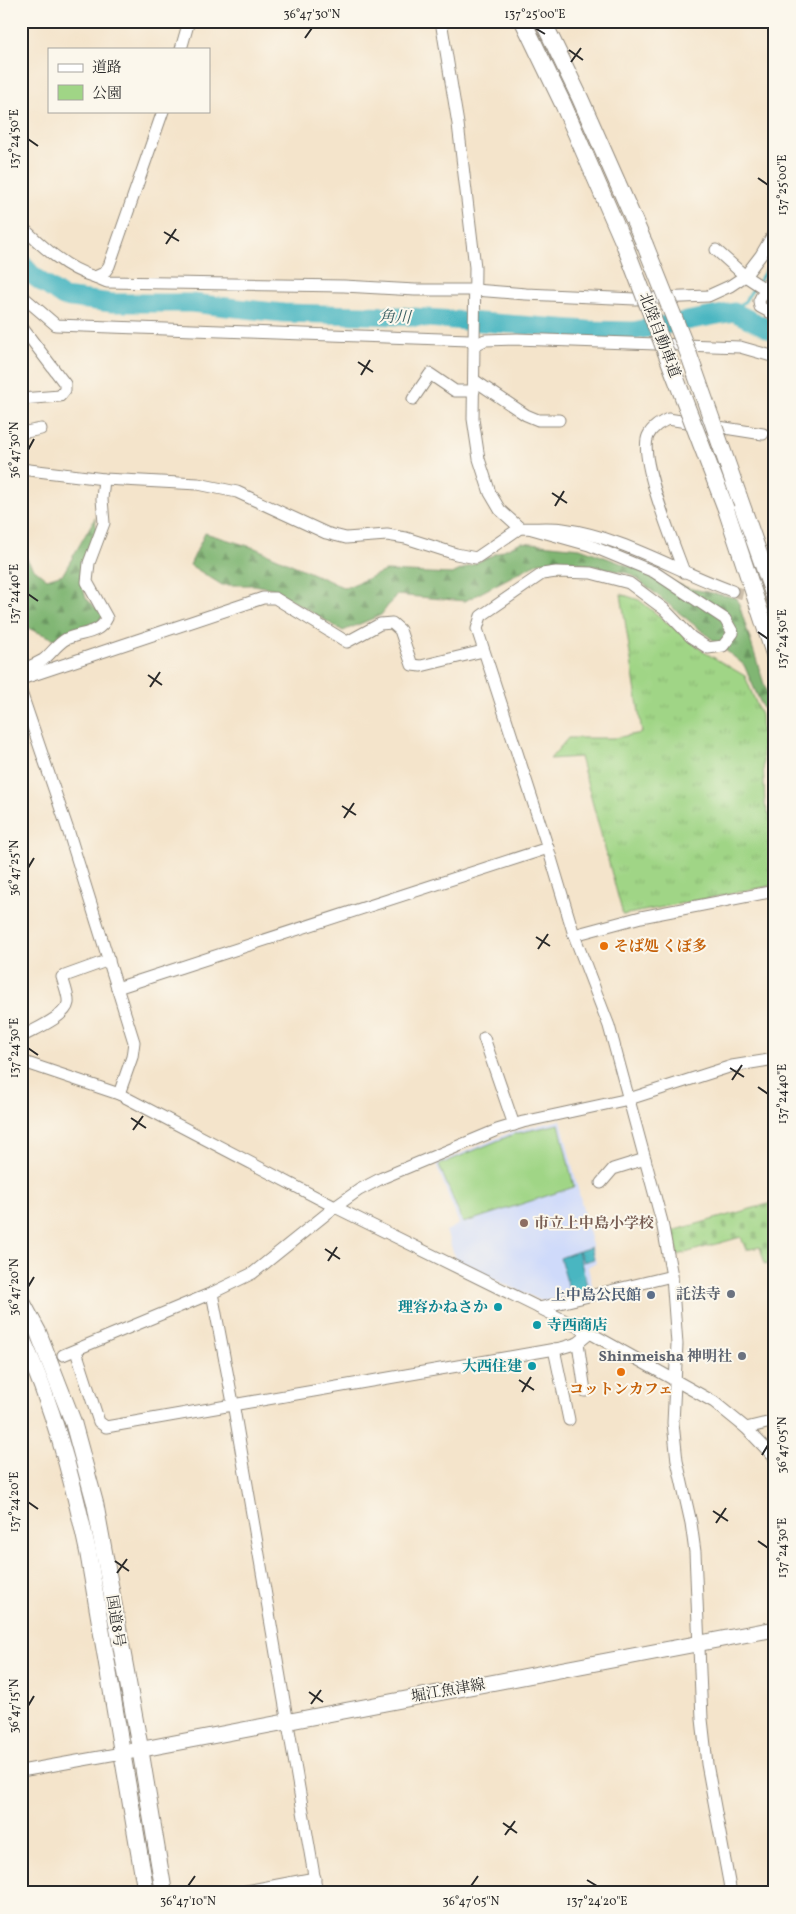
<svg xmlns="http://www.w3.org/2000/svg" width="796" height="1914" viewBox="0 0 796 1914" font-family="Vollkorn,'Noto Serif JP',serif">
  <style>
    .built { fill: #cfdafa }
    .grass { fill: url(#grass-tufts); stroke: #668058 }
    .forest { fill: url(#forest-firs); stroke: #56704f }
    .cemetery { fill: url(#cemetery-stones); stroke: #668058 }
    .park { fill: #a0d586; stroke: #668058 }
    .water { fill: #48b6c1; stroke: #3a7076 }
    .lines { fill: none; stroke-linecap: round; stroke-linejoin: round }
    .stream { stroke: #48b6c1; stroke-width: 3 }
    .river { stroke: #48b6c1; stroke-width: 19 }
    .minor-tunnel { stroke: #ccbfab; stroke-width: 11; stroke-dasharray: 11 5.5; stroke-linecap: butt }
    .minor-casing { stroke: #90887b; stroke-width: 13 }
    .major-casing { stroke: #90887b; stroke-width: 17 }
    .highway-casing { stroke: #90887b; stroke-width: 18 }
    .minor { stroke: #fff; stroke-width: 11 }
    .major { stroke: #fff; stroke-width: 15 }
    .highway { stroke: #fff; stroke-width: 16 }
    .highway-bridge-casing { stroke: #90887b; stroke-width: 18; stroke-linecap: butt }
    .highway-bridge { stroke: #fff; stroke-width: 16 }
    .ticks { fill: none; stroke: #2b2b2b; stroke-width: 2 }
    .food-dot { fill: #e8710a; stroke: #fbf7ec; stroke-width: 2 }
    .education-dot { fill: #8d6e63; stroke: #fbf7ec; stroke-width: 2 }
    .worship-dot { fill: #6b7280; stroke: #fbf7ec; stroke-width: 2 }
    .service-dot { fill: #5c6f8a; stroke: #fbf7ec; stroke-width: 2 }
    .culture-dot { fill: #0f9aa8; stroke: #fbf7ec; stroke-width: 2 }
    .labels { text-anchor: middle; stroke-width: 4; stroke-linejoin: round; paint-order: stroke }
    .street-label { font-size: 15px; fill: #2b2b2b; stroke: #fbf7ec }
    .food-label { font-size: 15px; font-weight: bold; fill: #c56008; stroke: #fbf7ec; text-anchor: start }
    .education-label { font-size: 15px; font-weight: bold; fill: #785e54; stroke: #fbf7ec; text-anchor: start }
    .worship-label { font-size: 15px; font-weight: bold; fill: #5b616d; stroke: #fbf7ec; text-anchor: end }
    .service-label { font-size: 15px; font-weight: bold; fill: #4e5e75; stroke: #fbf7ec; text-anchor: end }
    .culture-label { font-size: 15px; font-weight: bold; fill: #0d838f; stroke: #fbf7ec; text-anchor: end }
    .water-label { font-size: 16px; font-style: italic; fill: #355c60; stroke: #fbf7ec }
    .neatline { fill: none; stroke: #2b2b2b; stroke-width: 2 }
    .ticks-label { font-size: 12px; text-anchor: middle; fill: #2b2b2b }
  </style>
  <defs>
    <pattern id="grass-tufts" width="24" height="20" patternUnits="userSpaceOnUse" patternTransform="scale(1.25)"><rect width="24" height="20" fill="#a0d586"/><path d="M3 7l-1-3M5 7V3M7 7l1-3M15 17l-1-3M17 17v-4M19 17l1-3" fill="none" stroke="#8ab774"/></pattern>
    <pattern id="forest-firs" width="22" height="20" patternUnits="userSpaceOnUse" patternTransform="scale(1.25)"><rect width="22" height="20" fill="#80b673"/><path d="M5 1l3.5 6h-7zM16 11l3.5 6h-7z" fill="#69945f"/></pattern>
    <pattern id="cemetery-stones" width="16" height="16" patternUnits="userSpaceOnUse" patternTransform="scale(1.25)"><rect width="16" height="16" fill="#a0d586"/><path d="M2 7V4a2 2 0 0 1 4 0v3zM10 15v-3a2 2 0 0 1 4 0v3z" fill="#8ab774"/></pattern>
  </defs>
  <rect width="100%" height="100%" fill="#fbf7ec"/>
  <filter id="ink" filterUnits="userSpaceOnUse"><feTurbulence type="fractalNoise" baseFrequency=".02" numOctaves="2"/><feDisplacementMap in="SourceGraphic" scale="10" xChannelSelector="R" yChannelSelector="G"/><feConvolveMatrix kernelMatrix="1 2 1 2 8 2 1 2 1" color-interpolation-filters="sRGB"/></filter>
  <filter id="wash" filterUnits="userSpaceOnUse"><feTurbulence type="fractalNoise" baseFrequency=".0096" numOctaves="4" result="noise"/><feDisplacementMap in="SourceGraphic" scale="20" xChannelSelector="R" yChannelSelector="G"/><feGaussianBlur stdDeviation="1.12" result="paint"/><feColorMatrix in="noise" values="0 0 0 0 0 0 0 0 0 0 0 0 0 0 0 0 0 1.4 0 .05"/><feComposite in="paint" operator="in"/></filter>
  <g filter="url(#wash)">
    <rect width="100%" height="100%" fill="#f4e4cb"/>
    <polygon class="built" points="561,1120 596,1262 588,1267 593,1290 544,1302 457,1263 446,1231 459,1224 436,1164 514,1131"/>
    <polygon class="grass" points="621,594 639,600 704,652 745,676 761,715 765,805 775,828 775,885 623,915 580,757 550,759 568,738 614,738 642,733"/>
    <g class="forest">
      <polygon points="95,518 97,533 80,578 86,598 103,615 99,622 57,640 30,629 21,622 21,550 32,567 47,579 63,574"/>
      <polygon points="205,533 255,548 345,588 385,571 452,574 521,542 580,548 688,588 737,598 775,719 775,818 772,811 764,711 744,665 631,574 571,561 539,562 465,601 396,595 381,615 343,631 271,588 254,585 222,585 190,565"/>
    </g>
    <polygon class="cemetery" points="775,1202 775,1261 765,1264 760,1247 746,1250 741,1237 678,1255 672,1231"/>
    <polygon class="park" points="559,1124 574,1187 463,1223 439,1165 514,1134"/>
    <g class="water">
      <polygon points="591,1247 594,1259 583,1262 579,1251"/>
      <polygon points="578,1251 588,1289 570,1292 560,1258"/>
    </g>
    <g class="lines">
      <g class="stream">
        <polyline points="759,281 775,256"/>
        <polyline points="734,312 745,301 755,286"/>
      </g>
      <polyline class="river" points="21,262 33,276 63,297 112,303 191,303 283,313 400,316 587,330 633,331 734,312 775,332"/>
    </g>
  </g>
  <g filter="url(#ink)">
    <g class="lines">
      <g class="minor-tunnel">
        <polyline points="732,591 775,602"/>
        <polyline points="21,1372 40,1364"/>
      </g>
      <defs>
        <g id="minor">
          <path d="M441,21l17,103 17,143 -2,152 6,40 11,34 10,17 20,18c14,1 29,-1 43,1 60,8 113,42 169,62"/>
          <polyline points="181,49 189,21"/>
          <polyline points="163,111 109,266 104,273 95,277 107,282 344,286 415,290 475,290 526,294 635,299 708,296 730,286 745,276 716,250"/>
          <path d="M21,226c21,20 45,43 74,51"/>
          <polyline points="775,231 761,255 745,276 765,289 759,301 760,307 775,315"/>
          <polyline points="765,289 775,272"/>
          <polyline points="21,295 56,325 469,340 475,345 485,340 517,339 740,347 775,357"/>
          <polyline points="21,326 65,384 65,390 60,396 21,399"/>
          <polyline points="474,380 526,415 538,420 559,420"/>
          <polyline points="413,399 430,374 455,391 474,391"/>
          <polyline points="21,433 41,429"/>
          <polyline points="21,469 104,479 198,484 237,492 326,533 346,538 387,535 406,538 456,554 476,558 520,528"/>
          <polyline points="532,529 589,545 654,572 725,619 733,633 723,646 708,648 691,637 664,609 629,583 591,573 556,572 542,574 481,616 477,629 548,848 574,935 609,1026 662,1222 672,1276 677,1344 673,1423 677,1461 691,1523 695,1552 702,1719 707,1764 731,1893"/>
          <path d="M684,572c-9,-25 -46,-114 -36,-136 4,-9 12,-13 20,-17l95,15"/>
          <path d="M21,671c7,-4 15,-7 22,-11 8,-6 14,-16 23,-21 15,-7 33,-4 41,-21l-20,-36 2,-19 15,-40 -2,-24 2,-20"/>
          <polyline points="21,679 263,598 275,598 347,642 380,624 392,623 400,630 412,665 421,666 483,651"/>
          <polyline points="21,692 69,833 134,1042 132,1057 119,1094"/>
          <polyline points="574,935 641,917 775,891"/>
          <polyline points="117,988 548,848"/>
          <path d="M21,1037c12,-7 45,-20 47,-34 1,-7 -4,-19 -6,-26l47,-17"/>
          <polyline points="484,1038 514,1125"/>
          <polyline points="21,1061 119,1094 335,1207 590,1333 714,1402 746,1428 775,1458"/>
          <polyline points="601,1183 613,1169 645,1159"/>
          <polyline points="212,1293 233,1403 317,1893"/>
          <polyline points="539,1308 672,1276"/>
          <polyline points="578,1343 585,1391"/>
          <polyline points="554,1349 569,1420"/>
          <polyline points="76,1351 99,1422 106,1427 561,1348 578,1343 590,1333"/>
          <polyline points="63,1355 212,1293 253,1273 335,1207 359,1190 382,1178 497,1130 523,1122 629,1099 732,1066 775,1059"/>
          <polyline points="746,1428 775,1421"/>
          <polyline points="21,1771 122,1753"/>
          <polyline points="236,1893 315,1878"/>
        </g>
        <polyline id="major" points="122,1753 775,1629"/>
        <g id="highway">
          <polyline points="523,21 563,104 625,246"/>
          <polyline points="543,21 580,98 645,245"/>
          <polyline points="739,497 775,599"/>
          <polyline points="726,509 775,657"/>
          <polyline points="21,1300 38,1332 73,1422 95,1503 140,1748 164,1893"/>
          <path d="M21,1336c32,69 51,141 67,216l58,341"/>
        </g>
      </defs>
      <use href="#minor" class="minor-casing"/>
      <use href="#major" class="major-casing"/>
      <use href="#highway" class="highway-casing"/>
      <use href="#minor" class="minor"/>
      <use href="#major" class="major"/>
      <use href="#highway" class="highway"/>
      <defs>
        <g id="highway-bridge">
          <polyline points="645,245 689,355 739,497"/>
          <polyline points="625,246 726,509"/>
        </g>
      </defs>
      <use href="#highway-bridge" class="highway-bridge-casing"/>
      <use href="#highway-bridge" class="highway-bridge"/>
    </g>
  </g>
  <path class="ticks" d="M535,28l10,6M305,38l7,-10M569,50l14,10M571,62l10,-14M28,139l10,7M758,178l10,7M164,232l15,9M166,244l10,-15M358,362l15,10M361,375l9,-15M28,450l6,-11M552,493l15,10M555,506l9,-15M28,594l10,7M758,632l10,7M148,675l14,10M150,687l10,-15M342,806l14,9M344,818l10,-15M28,868l6,-10M536,937l14,9M538,949l10,-15M28,1048l10,7M730,1068l14,9M732,1080l10,-15M758,1087l10,7M131,1118l15,10M133,1130l10,-14M325,1249l15,10M328,1261l9,-14M28,1287l6,-10M519,1380l15,10M522,1392l9,-15M762,1455l6,-10M28,1502l10,7M713,1511l15,10M716,1523l10,-15M758,1541l10,7M115,1561l14,10M117,1573l10,-14M309,1692l14,10M311,1704l10,-14M28,1706l6,-10M503,1823l14,10M505,1835l10,-14M587,1880l10,6M188,1886l7,-10M471,1886l7,-10"/>
  <g class="food-dot">
    <circle cx="604" cy="946" r="5"/>
    <circle cx="621" cy="1372" r="5"/>
  </g>
  <circle class="education-dot" cx="524" cy="1223" r="5"/>
  <g class="worship-dot">
    <circle cx="731" cy="1294" r="5"/>
    <circle cx="742" cy="1356" r="5"/>
  </g>
  <circle class="service-dot" cx="651" cy="1295" r="5"/>
  <g class="culture-dot">
    <circle cx="498" cy="1307" r="5"/>
    <circle cx="537" cy="1325" r="5"/>
    <circle cx="532" cy="1366" r="5"/>
  </g>
  <g class="labels">
    <g class="street-label">
      <text transform="translate(660 335) rotate(69)" y="5">北陸自動車道</text>
      <text transform="translate(116 1621) rotate(81)" y="5">国道8号</text>
      <text transform="translate(448 1690) rotate(-10)" y="5">堀江魚津線</text>
    </g>
    <g class="food-label">
      <text x="614" y="951">そば処 くぼ多</text>
      <text x="621" y="1394" text-anchor="middle">コットンカフェ</text>
    </g>
    <g class="education-label">
      <text x="534" y="1228">市立上中島小学校</text>
    </g>
    <g class="worship-label">
      <text x="721" y="1299">託法寺</text>
      <text x="732" y="1361">Shinmeisha 神明社</text>
    </g>
    <g class="service-label">
      <text x="641" y="1300">上中島公民館</text>
    </g>
    <g class="culture-label">
      <text x="488" y="1312">理容かねさか</text>
      <text x="547" y="1330" text-anchor="start">寺西商店</text>
      <text x="522" y="1371">大西住建</text>
    </g>
    <g class="water-label">
      <text transform="translate(395 316) rotate(2)" y="6">角川</text>
    </g>
  </g>
  <rect width="796" height="1914" fill="none" stroke="#fbf7ec" stroke-width="55"/>
  <rect x="48" y="48" width="162" height="65" fill="#fbf7ec" stroke="#a8a59f"/>
  <rect x="58" y="64" width="25" height="8" fill="#ffffff" stroke="#a8a59f"/>
  <text x="92" y="72" font-size="15" fill="#2b2b2b">道路</text>
  <rect x="58" y="85" width="25" height="15" fill="#a0d586" stroke="#a8a59f"/>
  <text x="92" y="98" font-size="15" fill="#2b2b2b">公園</text>
  <rect x="28" y="28" width="740" height="1858" class="neatline"/>
  <g class="ticks-label">
    <text x="312" y="18">36°47'30"N</text>
    <text x="535" y="18">137°25'00"E</text>
    <text transform="translate(14 139) rotate(-90)" y="4">137°24'50"E</text>
    <text transform="translate(782 185) rotate(-90)" y="4">137°25'00"E</text>
    <text transform="translate(14 450) rotate(-90)" y="4">36°47'30"N</text>
    <text transform="translate(14 594) rotate(-90)" y="4">137°24'40"E</text>
    <text transform="translate(782 639) rotate(-90)" y="4">137°24'50"E</text>
    <text transform="translate(14 868) rotate(-90)" y="4">36°47'25"N</text>
    <text transform="translate(14 1048) rotate(-90)" y="4">137°24'30"E</text>
    <text transform="translate(782 1094) rotate(-90)" y="4">137°24'40"E</text>
    <text transform="translate(14 1287) rotate(-90)" y="4">36°47'20"N</text>
    <text transform="translate(782 1445) rotate(-90)" y="4">36°47'05"N</text>
    <text transform="translate(14 1502) rotate(-90)" y="4">137°24'20"E</text>
    <text transform="translate(782 1548) rotate(-90)" y="4">137°24'30"E</text>
    <text transform="translate(14 1706) rotate(-90)" y="4">36°47'15"N</text>
    <text x="188" y="1905">36°47'10"N</text>
    <text x="471" y="1905">36°47'05"N</text>
    <text x="597" y="1905">137°24'20"E</text>
  </g>
</svg>
